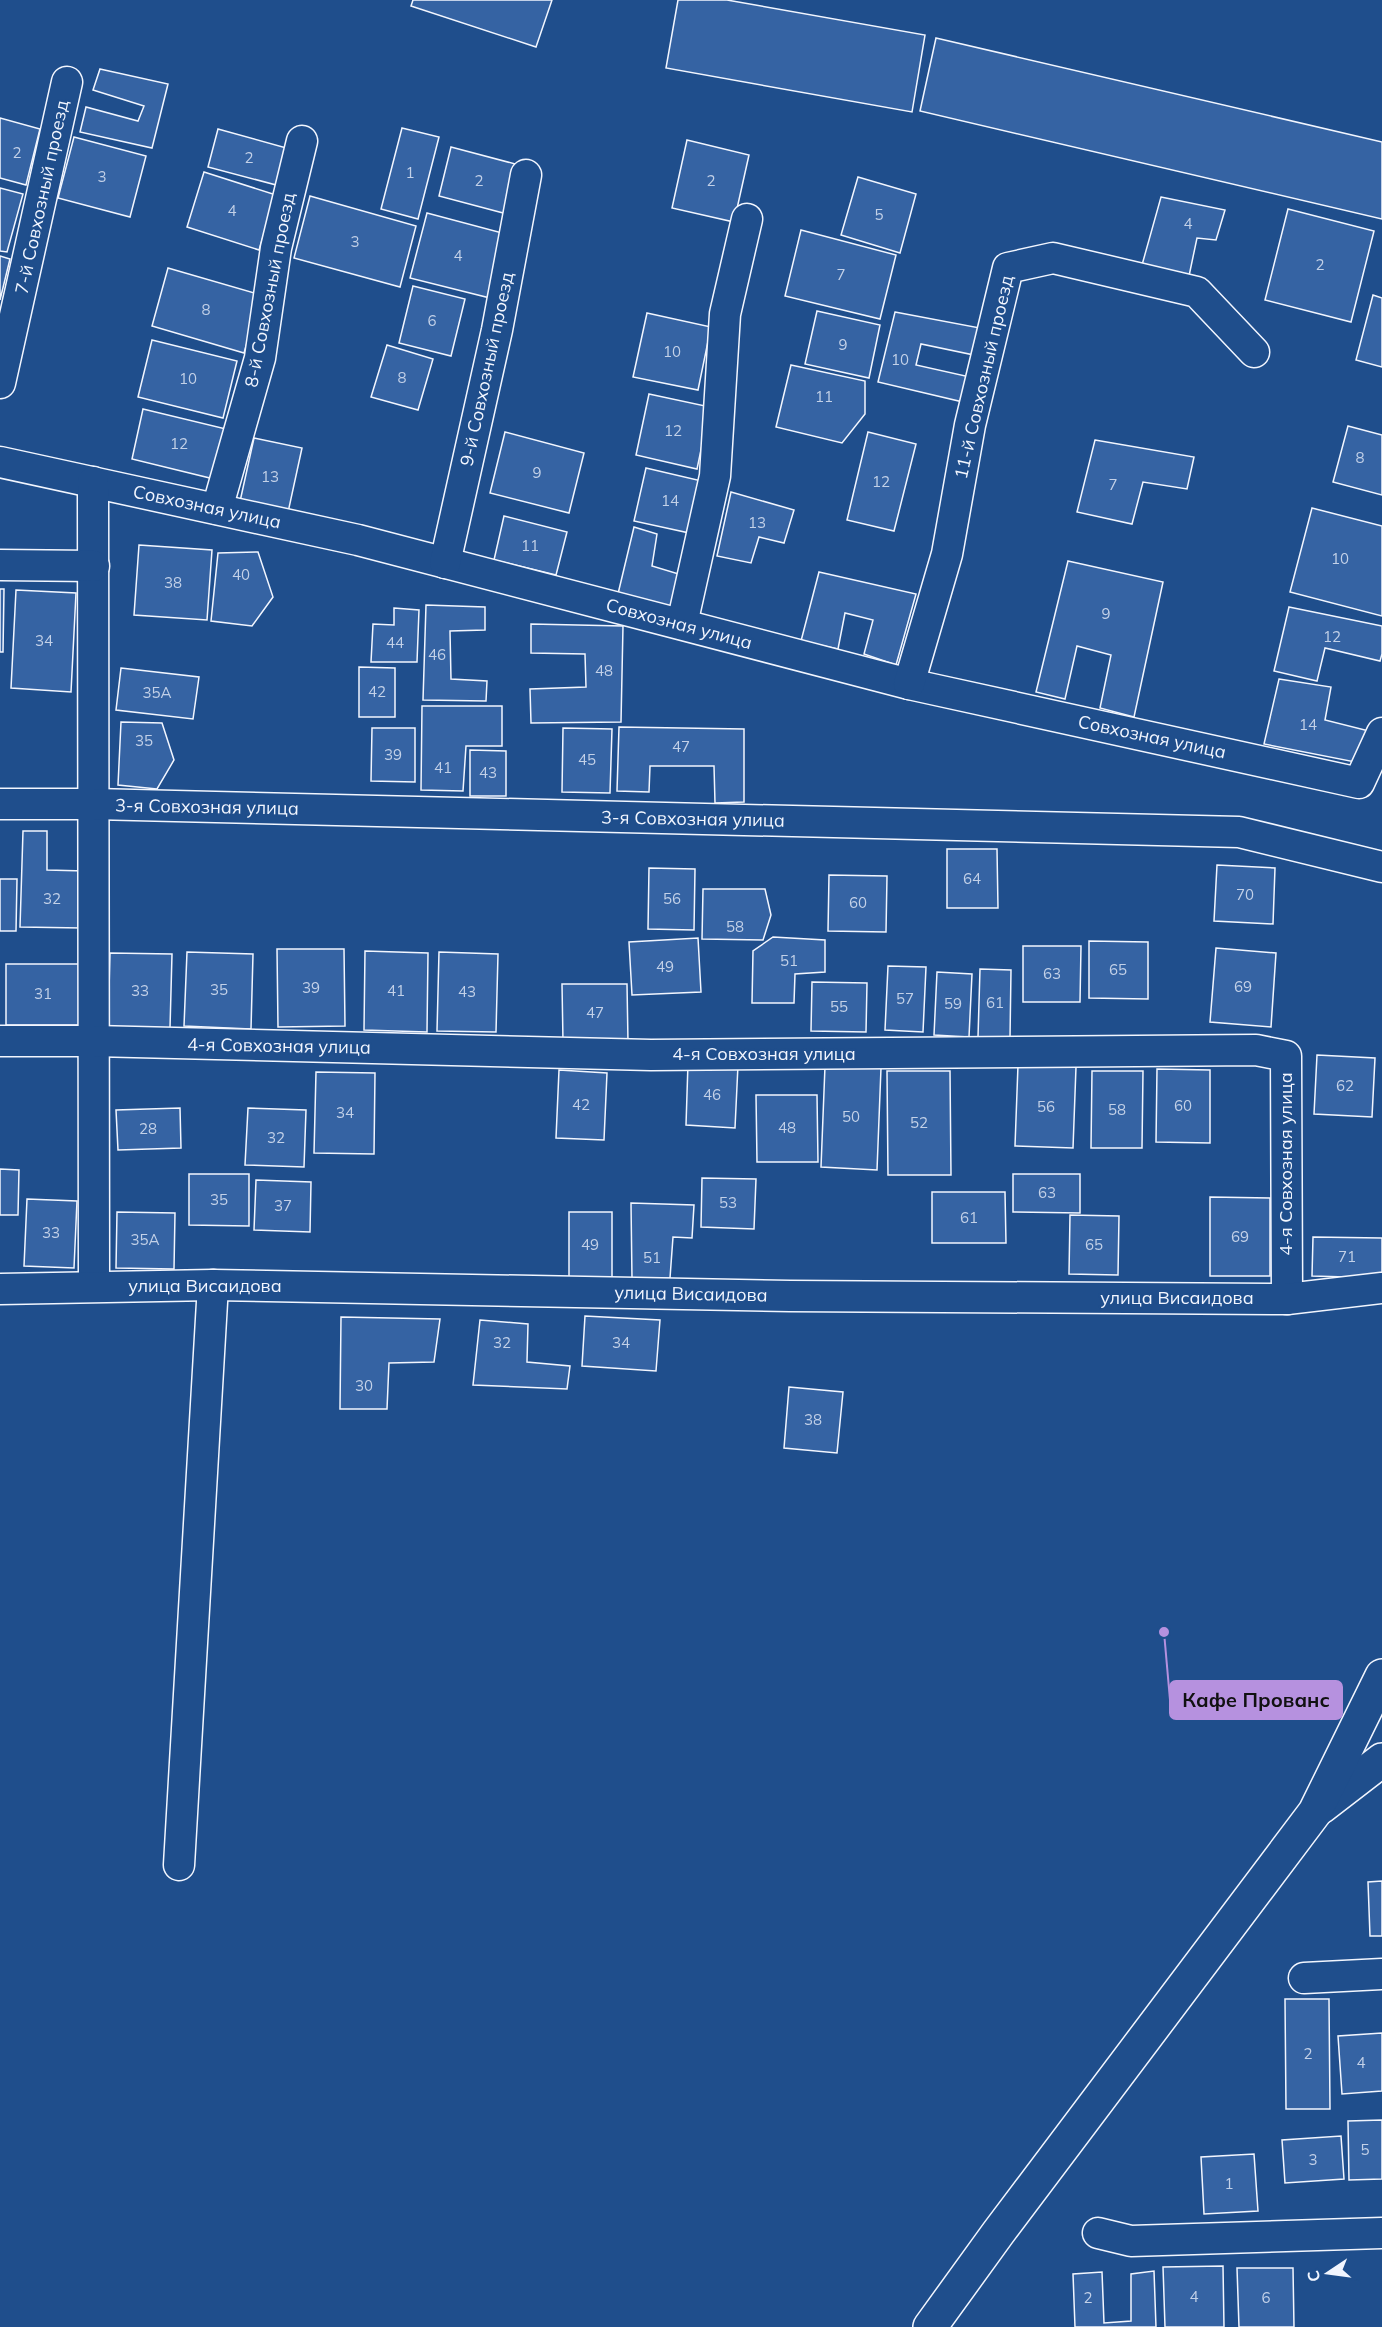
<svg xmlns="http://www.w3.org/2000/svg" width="1382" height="2327" viewBox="0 0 1382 2327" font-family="Mulish,sans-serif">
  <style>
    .building { fill: #3563a3; stroke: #f2f6ff; stroke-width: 1.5 }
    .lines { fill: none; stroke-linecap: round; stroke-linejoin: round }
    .minor-casing { stroke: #f2f6ff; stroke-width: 33 }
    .major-casing { stroke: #f2f6ff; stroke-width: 36 }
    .minor { stroke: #1f4e8c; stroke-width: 30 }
    .major { stroke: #1f4e8c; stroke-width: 33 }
    .labels { text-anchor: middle; stroke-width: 4.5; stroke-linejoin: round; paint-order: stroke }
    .number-label { font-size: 15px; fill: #c3d1e8 }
    .street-label { font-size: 18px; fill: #f2f6ff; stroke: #1f4e8c }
    .leader { fill: none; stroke: #b691df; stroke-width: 2 }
    .callout-dot { fill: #b691df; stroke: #1f4e8c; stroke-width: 2 }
    .callout { fill: #b691df; stroke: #b691df; stroke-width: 2 }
    .callout-label { font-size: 20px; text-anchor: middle; font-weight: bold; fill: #111 }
  </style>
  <rect width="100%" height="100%" fill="#1f4e8c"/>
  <g class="building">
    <polygon points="413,0 552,0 536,47 411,6"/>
    <polygon points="678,0 727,0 925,35 912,112 666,68"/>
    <polygon points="936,38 1382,142 1382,219 920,111"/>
    <polygon points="100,69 168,84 152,148 80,132 86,107 138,121 144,106 93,90"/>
    <polygon points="0,118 40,129 26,185 0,178"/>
    <polygon points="402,128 439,137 418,219 381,209"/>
    <polygon points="218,129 290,149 280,186 208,167"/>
    <polygon points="74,137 146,156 130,217 58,198"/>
    <polygon points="687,140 749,155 734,222 672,208"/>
    <polygon points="451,147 519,165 507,214 439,196"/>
    <polygon points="204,172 276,195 259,250 187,227"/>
    <polygon points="858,177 916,194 900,253 841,235"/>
    <polygon points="0,188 23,194 7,252 0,251"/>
    <polygon points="310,196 416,226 400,287 294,258"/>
    <polygon points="1161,197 1225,210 1216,240 1197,238 1189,276 1142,265"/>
    <polygon points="1288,209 1374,231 1351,322 1265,300"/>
    <polygon points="427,213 506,234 490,298 410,278"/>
    <polygon points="801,230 896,255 880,319 785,296"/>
    <polygon points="0,256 10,259 0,300"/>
    <polygon points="168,268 261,295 244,353 152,326"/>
    <polygon points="413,286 465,299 451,356 399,343"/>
    <polygon points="1373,295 1382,298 1382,367 1356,360"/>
    <polygon points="817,311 880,325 869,378 805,364"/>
    <polygon points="895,312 980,328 974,355 921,344 916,365 970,377 963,402 878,382"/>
    <polygon points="647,313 711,327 698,390 633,377"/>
    <polygon points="152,340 237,361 223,418 138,397"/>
    <polygon points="387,345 433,359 418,410 371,397"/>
    <polygon points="791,365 865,381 865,414 842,443 776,427"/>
    <polygon points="649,394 710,407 697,469 636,455"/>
    <polygon points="143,409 226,429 214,479 132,459"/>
    <polygon points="1348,426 1382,435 1382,495 1333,482"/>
    <polygon points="505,432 584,453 569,513 490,493"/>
    <polygon points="868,432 916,444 894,531 847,520"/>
    <polygon points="254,438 302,448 287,517 239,506"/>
    <polygon points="1095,440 1194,457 1187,489 1143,482 1132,524 1077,512"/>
    <polygon points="646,468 706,482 694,534 634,521"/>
    <polygon points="731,492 794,510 784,543 759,537 751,563 717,556"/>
    <polygon points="1312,508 1382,526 1382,616 1290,592"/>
    <polygon points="504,516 567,532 556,575 494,560"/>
    <polygon points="634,527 657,534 652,566 682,575 676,611 617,598"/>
    <polygon points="139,545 212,550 207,620 134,615"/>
    <polygon points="258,552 273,597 252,626 211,621 218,553"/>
    <polygon points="1068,561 1163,582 1134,717 1100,708 1111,655 1077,646 1065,699 1036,692"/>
    <polygon points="819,572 916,594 896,665 864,654 873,620 845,613 838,649 801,641"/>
    <polygon points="0,589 4,589 3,652 0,652"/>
    <polygon points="16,590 76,593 71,692 11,688"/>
    <polygon points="426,605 485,607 485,630 450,631 451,679 487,681 486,701 423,700"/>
    <polygon points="1289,607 1382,626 1382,654 1380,661 1325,648 1317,681 1274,671"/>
    <polygon points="394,608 419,610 417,662 371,662 373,624 394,625"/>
    <polygon points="531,624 623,626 621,722 531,723 530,689 586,687 585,654 531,653"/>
    <polygon points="359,667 395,668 395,717 359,717"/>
    <polygon points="121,668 199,677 193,719 116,710"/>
    <polygon points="1279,679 1331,687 1325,720 1369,731 1360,763 1264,744"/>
    <polygon points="422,706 502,706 502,746 466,746 463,791 421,790"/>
    <polygon points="121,722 162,723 174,760 157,789 118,785"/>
    <polygon points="619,727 744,729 744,802 715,803 714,766 650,766 649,792 617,791"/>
    <polygon points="372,728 415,728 415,782 371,781"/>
    <polygon points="563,728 612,729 610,793 562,792"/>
    <polygon points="470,750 506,751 506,796 470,796"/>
    <polygon points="23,831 47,831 47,870 85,871 82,928 20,927"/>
    <polygon points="947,849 997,849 998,908 947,908"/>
    <polygon points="1217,865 1275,868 1273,924 1214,921"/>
    <polygon points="649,868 695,869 694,930 648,929"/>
    <polygon points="829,875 887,876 886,932 828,931"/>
    <polygon points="0,879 17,879 16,931 0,931"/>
    <polygon points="703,889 765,889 771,915 763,940 702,939"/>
    <polygon points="773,937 825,940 825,972 795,974 794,1003 752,1003 753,951"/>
    <polygon points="698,938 701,992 632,995 629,942"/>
    <polygon points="1089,941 1148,942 1148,999 1089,998"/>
    <polygon points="1023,946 1081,946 1080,1002 1023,1002"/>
    <polygon points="1216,948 1276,953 1271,1027 1210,1022"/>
    <polygon points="277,949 344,949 345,1026 278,1027"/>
    <polygon points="365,951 428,953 427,1032 364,1030"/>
    <polygon points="187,952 253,954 251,1029 184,1026"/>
    <polygon points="439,952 498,954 496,1032 437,1031"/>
    <polygon points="110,953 172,954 170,1028 108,1027"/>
    <rect x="6" y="964" width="73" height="61"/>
    <polygon points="888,966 926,967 923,1032 885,1030"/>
    <polygon points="980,969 1011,970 1010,1038 978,1037"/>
    <polygon points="937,972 972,974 969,1037 934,1035"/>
    <polygon points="812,982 867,983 866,1032 811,1031"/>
    <polygon points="562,984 627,984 628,1042 563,1042"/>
    <polygon points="1317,1055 1375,1058 1372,1117 1314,1114"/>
    <polygon points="688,1063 738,1065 735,1128 686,1125"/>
    <polygon points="1018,1065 1076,1067 1073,1148 1015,1146"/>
    <polygon points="825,1066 881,1068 877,1170 821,1167"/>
    <polygon points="1157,1069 1210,1070 1210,1143 1156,1142"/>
    <polygon points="559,1070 607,1073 604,1140 556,1138"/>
    <polygon points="887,1071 950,1071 951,1175 888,1175"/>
    <polygon points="1092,1071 1143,1071 1142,1148 1091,1148"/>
    <polygon points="316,1072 375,1073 374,1154 314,1153"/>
    <polygon points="756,1095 817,1095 818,1162 757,1162"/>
    <polygon points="180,1108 181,1148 118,1150 116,1110"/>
    <polygon points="248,1108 306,1110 304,1167 245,1165"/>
    <polygon points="0,1169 19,1170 18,1215 0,1215"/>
    <polygon points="189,1174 249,1174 249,1226 189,1225"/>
    <polygon points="1013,1174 1080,1174 1080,1213 1013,1212"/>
    <polygon points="702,1178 756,1179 754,1229 701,1227"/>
    <polygon points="256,1180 311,1182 310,1232 254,1230"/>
    <polygon points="932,1192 1005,1192 1006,1243 932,1243"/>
    <polygon points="1210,1197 1270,1198 1270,1276 1210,1276"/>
    <polygon points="27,1199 77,1201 74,1268 24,1266"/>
    <polygon points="631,1203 694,1205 692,1238 673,1237 670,1278 632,1279"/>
    <polygon points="117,1212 175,1213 174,1269 116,1268"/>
    <rect x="569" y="1212" width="43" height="66"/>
    <polygon points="1070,1215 1119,1216 1118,1275 1069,1274"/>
    <polygon points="1313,1237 1382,1238 1382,1278 1312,1276"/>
    <polygon points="585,1316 660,1320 656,1371 582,1366"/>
    <polygon points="341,1317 440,1319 434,1362 389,1363 387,1409 340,1409"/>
    <polygon points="480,1320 528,1324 527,1362 570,1366 567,1389 473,1385"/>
    <polygon points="789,1387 843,1392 837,1453 784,1448"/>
    <polygon points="1382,1881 1382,1936 1370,1936 1368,1882"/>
    <polygon points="1285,1999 1329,1999 1330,2109 1286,2109"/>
    <polygon points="1382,2033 1382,2091 1342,2094 1338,2036"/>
    <polygon points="1382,2120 1382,2179 1349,2180 1348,2121"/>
    <polygon points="1341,2136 1344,2179 1285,2183 1282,2140"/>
    <polygon points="1254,2154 1258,2211 1204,2214 1201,2157"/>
    <polygon points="1223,2266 1224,2327 1165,2327 1163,2267"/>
    <polygon points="1237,2268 1293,2268 1294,2327 1239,2327"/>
    <polygon points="1154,2271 1156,2327 1075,2327 1073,2274 1102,2272 1104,2323 1131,2321 1131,2274"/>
  </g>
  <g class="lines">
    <defs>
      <g id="minor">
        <polyline points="0,383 67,82"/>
        <polyline points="0,462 358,540 909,684 1359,783 1382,733"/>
        <polyline points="93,482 94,1286"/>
        <polyline points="217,509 260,358 276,248 302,141"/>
        <polyline points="445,563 497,330 526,175"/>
        <polyline points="0,565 94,566"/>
        <polyline points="682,624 715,476 725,314 747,219"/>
        <polyline points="909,684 947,554 970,425 1008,268 1053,258 1197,292 1254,352"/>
        <polyline points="0,804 94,804 1239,832 1382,867"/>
        <polyline points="0,1041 94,1041 651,1055 1256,1050 1286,1056 1287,1299"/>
        <polyline points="0,1289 213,1285 790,1296 1287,1299 1382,1288"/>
        <polyline points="179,1865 213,1285"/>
        <polyline points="1304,1978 1382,1974"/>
        <polyline points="1098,2233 1131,2241 1382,2233"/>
      </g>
      <g id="major">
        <polyline points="1321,1807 1382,1760"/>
        <polyline points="930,2327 998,2233 1315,1812 1382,1676"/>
      </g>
    </defs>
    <use href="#minor" class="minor-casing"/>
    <use href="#major" class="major-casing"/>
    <use href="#minor" class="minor"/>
    <use href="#major" class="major"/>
  </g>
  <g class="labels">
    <g class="number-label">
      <text x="17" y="158">2</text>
      <text x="249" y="163">2</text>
      <text x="410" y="178">1</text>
      <text x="102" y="182">3</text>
      <text x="479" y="186">2</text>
      <text x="711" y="186">2</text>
      <text x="232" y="216">4</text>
      <text x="879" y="220">5</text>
      <text x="1188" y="229">4</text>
      <text x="355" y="247">3</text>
      <text x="458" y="261">4</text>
      <text x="1320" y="270">2</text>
      <text x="841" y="280">7</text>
      <text x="206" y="315">8</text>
      <text x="432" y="326">6</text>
      <text x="843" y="350">9</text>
      <text x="672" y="357">10</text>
      <text x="900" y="365">10</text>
      <text x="402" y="383">8</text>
      <text x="188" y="384">10</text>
      <text x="824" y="402">11</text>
      <text x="673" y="436">12</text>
      <text x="179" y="449">12</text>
      <text x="1360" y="463">8</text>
      <text x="537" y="478">9</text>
      <text x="270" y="482">13</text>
      <text x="881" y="487">12</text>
      <text x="1113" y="490">7</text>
      <text x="670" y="506">14</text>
      <text x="757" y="528">13</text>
      <text x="530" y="551">11</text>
      <text x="1340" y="564">10</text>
      <text x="241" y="580">40</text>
      <text x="173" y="588">38</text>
      <text x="1106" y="619">9</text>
      <text x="1332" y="642">12</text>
      <text x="44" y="646">34</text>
      <text x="395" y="648">44</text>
      <text x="437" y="660">46</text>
      <text x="604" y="676">48</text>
      <text x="377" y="697">42</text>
      <text x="157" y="698">35А</text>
      <text x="1308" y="730">14</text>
      <text x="144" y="746">35</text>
      <text x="681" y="752">47</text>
      <text x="393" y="760">39</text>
      <text x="587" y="765">45</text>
      <text x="443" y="773">41</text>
      <text x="488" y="778">43</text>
      <text x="972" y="884">64</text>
      <text x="1245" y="900">70</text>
      <text x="52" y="904">32</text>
      <text x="672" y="904">56</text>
      <text x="858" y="908">60</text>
      <text x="735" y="932">58</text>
      <text x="789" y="966">51</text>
      <text x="665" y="972">49</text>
      <text x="1118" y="975">65</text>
      <text x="1052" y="979">63</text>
      <text x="1243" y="992">69</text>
      <text x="311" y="993">39</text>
      <text x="219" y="995">35</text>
      <text x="140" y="996">33</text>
      <text x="396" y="996">41</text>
      <text x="467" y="997">43</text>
      <text x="43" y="999">31</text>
      <text x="905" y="1004">57</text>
      <text x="995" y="1008">61</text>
      <text x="953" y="1009">59</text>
      <text x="839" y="1012">55</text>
      <text x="595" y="1018">47</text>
      <text x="1345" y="1091">62</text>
      <text x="712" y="1100">46</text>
      <text x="581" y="1110">42</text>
      <text x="1183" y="1111">60</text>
      <text x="1046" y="1112">56</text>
      <text x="1117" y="1115">58</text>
      <text x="345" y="1118">34</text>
      <text x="851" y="1122">50</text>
      <text x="919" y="1128">52</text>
      <text x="787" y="1133">48</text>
      <text x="148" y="1134">28</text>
      <text x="276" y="1143">32</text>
      <text x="1047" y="1198">63</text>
      <text x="219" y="1205">35</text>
      <text x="728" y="1208">53</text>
      <text x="283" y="1211">37</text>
      <text x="969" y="1223">61</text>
      <text x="51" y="1238">33</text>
      <text x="1240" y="1242">69</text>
      <text x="145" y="1245">35А</text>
      <text x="590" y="1250">49</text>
      <text x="1094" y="1250">65</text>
      <text x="1347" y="1262">71</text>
      <text x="652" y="1263">51</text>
      <text x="502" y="1348">32</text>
      <text x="621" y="1348">34</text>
      <text x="364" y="1391">30</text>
      <text x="813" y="1425">38</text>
      <text x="1308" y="2059">2</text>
      <text x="1361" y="2068">4</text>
      <text x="1365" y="2155">5</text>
      <text x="1313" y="2165">3</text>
      <text x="1229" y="2189">1</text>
      <text x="1194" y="2302">4</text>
      <text x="1088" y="2303">2</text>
      <text x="1266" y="2303">6</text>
    </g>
    <g class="street-label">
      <text transform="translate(42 197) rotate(-78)" y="6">7-й Совхозный проезд</text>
      <text transform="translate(270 290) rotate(-79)" y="6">8-й Совхозный проезд</text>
      <text transform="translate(487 369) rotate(-78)" y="6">9-й Совхозный проезд</text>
      <text transform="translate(984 377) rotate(-77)" y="6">11-й Совхозный проезд</text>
      <text transform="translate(207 507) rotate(12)" y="6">Совхозная улица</text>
      <text transform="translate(679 624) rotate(15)" y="6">Совхозная улица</text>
      <text transform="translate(1152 737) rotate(12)" y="6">Совхозная улица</text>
      <text transform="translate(207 807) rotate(1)" y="6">3-я Совхозная улица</text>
      <text transform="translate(693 819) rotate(1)" y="6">3-я Совхозная улица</text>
      <text transform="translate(279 1046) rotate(1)" y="6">4-я Совхозная улица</text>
      <text x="764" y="1060">4-я Совхозная улица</text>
      <text transform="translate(1286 1164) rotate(-90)" y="6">4-я Совхозная улица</text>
      <text x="205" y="1292">улица Висаидова</text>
      <text transform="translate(691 1294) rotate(1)" y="6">улица Висаидова</text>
      <text x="1177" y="1304">улица Висаидова</text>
    </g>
  </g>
  <path class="leader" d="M1164 1632L1170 1700"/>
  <circle class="callout-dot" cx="1164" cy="1632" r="6"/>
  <rect class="callout" x="1170" y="1681" width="172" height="38" rx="6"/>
  <g class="callout-label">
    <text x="1256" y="1707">Кафе Прованс</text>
  </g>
  <g transform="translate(1328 2273) rotate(257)" stroke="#1f4e8c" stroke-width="4.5" paint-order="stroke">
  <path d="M0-4.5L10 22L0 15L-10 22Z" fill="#f2f6ff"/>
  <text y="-9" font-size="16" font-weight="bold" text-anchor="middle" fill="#f2f6ff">С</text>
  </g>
</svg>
